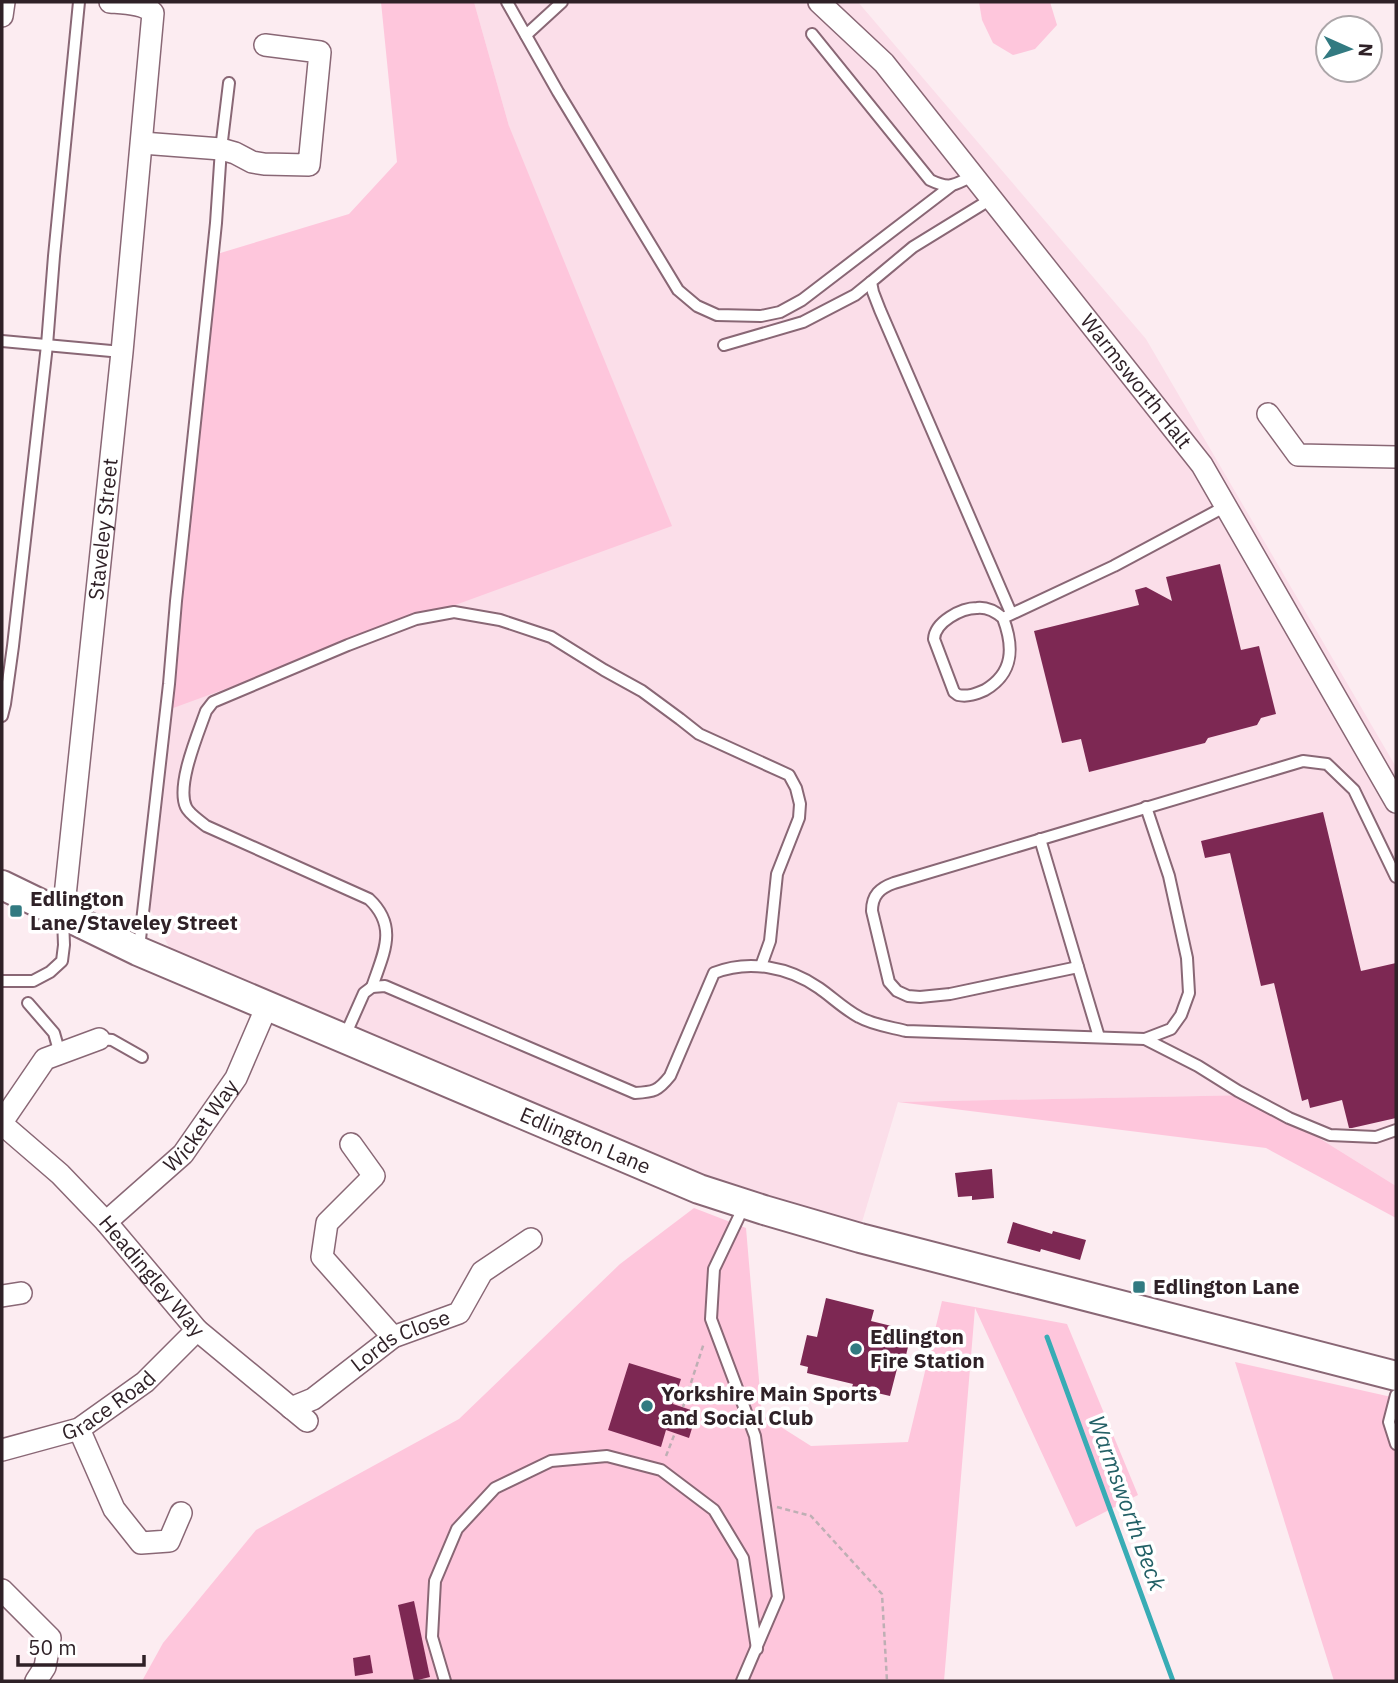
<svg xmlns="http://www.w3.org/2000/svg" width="1398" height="1683" viewBox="0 0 1398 1683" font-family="'IBM Plex Sans',sans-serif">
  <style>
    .built { fill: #fbdee9 }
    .green { fill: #fec6dc }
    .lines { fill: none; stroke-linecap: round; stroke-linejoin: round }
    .stream { stroke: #38acb5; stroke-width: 5 }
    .building { fill: #7d2853 }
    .service-casing { stroke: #896775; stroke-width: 14 }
    .minor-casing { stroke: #896775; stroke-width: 24 }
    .secondary-casing { stroke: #896775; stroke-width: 32 }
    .path { stroke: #beafb4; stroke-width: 2.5; stroke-dasharray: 5 3.5; stroke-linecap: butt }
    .service { stroke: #fff; stroke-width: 10 }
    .minor { stroke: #fff; stroke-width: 21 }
    .secondary { stroke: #fff; stroke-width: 28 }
    .poi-dot { fill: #327a81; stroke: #fff; stroke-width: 2.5 }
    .labels { text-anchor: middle; stroke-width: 7; stroke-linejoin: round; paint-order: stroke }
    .street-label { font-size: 21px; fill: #2f2127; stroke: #fff }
    .poi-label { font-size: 21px; font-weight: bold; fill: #2f2127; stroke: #fff; text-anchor: start }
    .water-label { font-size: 23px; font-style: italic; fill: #236066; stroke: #fff }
  </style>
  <rect width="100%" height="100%" fill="#fcecf1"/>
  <polygon class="built" points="474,2 858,2 1146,339 1396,767 1396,1186 1250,1095 898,1102 862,1222 860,1238 179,968 144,896 165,711 509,126"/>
  <g class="green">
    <polygon points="381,2 474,2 509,126 672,526 165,711 217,254 349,214 397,162"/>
    <polygon points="979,2 1050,2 1057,25 1035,49 1013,55 993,43 982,20"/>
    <polygon points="1250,1095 1396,1186 1396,1218 1266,1148 898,1102"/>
    <polygon points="694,1208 746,1228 762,1415 811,1446 908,1442 942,1301 1067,1324 1138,1495 1076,1527 975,1308 944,1681 142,1681 163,1643 256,1530 459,1419 620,1264"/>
    <polygon points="1235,1362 1396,1398 1396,1681 1334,1681"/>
  </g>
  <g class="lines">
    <polyline class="stream" points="1047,1337 1173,1681"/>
  </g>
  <g class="building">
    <polygon points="1220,564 1241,650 1259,646 1276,714 1261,718 1257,725 1208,738 1205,743 1089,772 1081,739 1062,743 1034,631 1139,605 1135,590 1146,587 1172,601 1166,577"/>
    <polygon points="1323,812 1361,971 1396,963 1396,1118 1352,1128 1349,1128 1342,1100 1310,1108 1308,1099 1302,1101 1274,983 1261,986 1230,853 1205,858 1201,841"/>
    <polygon points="992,1169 994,1198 972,1200 972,1196 958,1197 955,1173"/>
    <polygon points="1013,1222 1052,1234 1053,1231 1086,1240 1080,1260 1041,1249 1040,1252 1007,1243"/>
    <polygon points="826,1298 874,1310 871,1321 912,1331 904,1363 899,1361 890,1396 852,1387 853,1384 807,1373 808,1367 800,1365 807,1335 817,1337"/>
    <polygon points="629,1363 681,1379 673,1404 697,1412 689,1438 666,1430 661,1447 608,1430"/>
    <polygon points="414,1601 430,1677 414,1681 398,1605"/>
    <polygon points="370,1655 373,1673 355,1676 353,1658"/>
  </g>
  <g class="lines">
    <defs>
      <g id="service">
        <polyline points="507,2 558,92 678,290 697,306 717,315 761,316 780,312 802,300 951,186"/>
        <path d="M812,34l118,146c21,10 23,5 43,-4"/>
        <polyline points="526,35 562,2"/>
        <polyline points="991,199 913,247 871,282 873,292 880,310 1011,613"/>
        <polyline points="2,341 122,352"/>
        <polyline points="724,345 803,322 855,295 871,282"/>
        <path d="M1003,618c11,29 11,55 -18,72 -9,4 -17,7 -27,5l-4,-3 -20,-53c1,-17 27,-31 43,-31 9,-1 19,4 26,10l111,-52 112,-60"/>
        <polyline points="2,716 5,704 13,646 47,345 54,256 79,2"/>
        <polyline points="1040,839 1078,967"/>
        <polyline points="139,948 169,684 176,601 209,291 216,223 221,149 229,83"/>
        <polyline points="2,981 33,981 50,972 62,961 64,945 63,918"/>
        <path d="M372,987c11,-33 27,-60 -3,-88l-163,-73c-7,-6 -17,-12 -20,-19 -10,-22 12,-73 20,-96l7,-9 135,-57 68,-26 38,-7 46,8 51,17 53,33 38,21 38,28 19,15 90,41 7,13 4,16 -1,14 -22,56 -7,67 -9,25"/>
        <polyline points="28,1003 54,1033 60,1054"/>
        <path d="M1099,1037l-21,-70 -128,27 -30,3 -12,-1 -11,-5 -8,-9 -17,-71c0,-16 8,-23 22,-28l409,-122 24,3 27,26 42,87"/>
        <path d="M344,1038l20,-45 8,-6 13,-1 250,107c19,-1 23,-2 35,-17l44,-103c35,-14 75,-6 105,15 13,9 25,21 40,29 14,8 31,10 47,14l239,8 53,27 40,25 51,27 41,17 46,2 20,-7"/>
        <polyline points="99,1039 112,1040 142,1057"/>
        <polyline points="1145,1039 1171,1029 1181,1015 1189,993 1187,958 1169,876 1146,807"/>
        <polyline points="1396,1395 1389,1422 1396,1444"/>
        <polyline points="445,1681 432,1637 435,1581 457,1529 495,1488 551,1461 607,1456 661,1470 714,1510 743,1558 757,1649"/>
        <polyline points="742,1681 778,1597 755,1436 711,1319 714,1269 745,1204"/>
      </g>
      <g id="minor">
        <path id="s1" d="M819,2l65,61 318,402 194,337"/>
        <polyline points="2,16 4,2"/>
        <polyline points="142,143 221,149 235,153 252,162 264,164 309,165 320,52 265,45"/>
        <polyline points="1268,414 1298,455 1396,457"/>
        <path id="s2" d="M63,915l59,-563 31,-339c-9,-10 -29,-10 -43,-11"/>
        <polyline points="2,1122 45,1059 99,1039"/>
        <path id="s3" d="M2,1124l58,50 46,48 91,108 110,91"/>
        <polyline points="351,1144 374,1176 327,1223 322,1257 393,1337"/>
        <path id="s4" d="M106,1222l77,-68 53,-76 31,-72"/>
        <polyline points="2,1296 21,1293"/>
        <path id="s5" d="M291,1408l22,-9 80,-62 66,-24 23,-41 49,-33"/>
        <polyline points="79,1429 114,1509 141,1543 169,1541 181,1513"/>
        <path id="s6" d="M2,1450l77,-21 66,-47 52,-52"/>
        <polyline points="2,1590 50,1638 45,1667 36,1681"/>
      </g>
      <g id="secondary">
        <path id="s7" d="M2,885l136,66 561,238 65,21 96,28 536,138"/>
      </g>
    </defs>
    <use href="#service" class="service-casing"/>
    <use href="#minor" class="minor-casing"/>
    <use href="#secondary" class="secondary-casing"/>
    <g class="path">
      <polyline points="683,1407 704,1343"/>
      <polyline points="666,1456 675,1433"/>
      <polyline points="777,1507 811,1516 882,1594 887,1681"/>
    </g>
    <use href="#service" class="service"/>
    <use href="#minor" class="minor"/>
    <use href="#secondary" class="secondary"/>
  </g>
  <g class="poi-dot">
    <rect x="9" y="904" width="14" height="14" rx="3.5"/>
    <rect x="1132" y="1280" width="14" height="14" rx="3.5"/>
    <circle cx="856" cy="1349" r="7"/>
    <circle cx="647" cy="1406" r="7"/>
  </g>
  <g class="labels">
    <g class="street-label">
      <text dy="7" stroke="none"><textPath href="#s1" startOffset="495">Warmsworth Halt</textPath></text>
      <text dy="7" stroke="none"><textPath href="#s2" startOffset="388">Staveley Street</textPath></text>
      <text dy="7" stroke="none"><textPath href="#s4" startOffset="136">Wicket Way</textPath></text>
      <text dy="7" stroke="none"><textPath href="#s7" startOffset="637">Edlington Lane</textPath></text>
      <text dy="7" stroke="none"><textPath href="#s3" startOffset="214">Headingley Way</textPath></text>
      <text dy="7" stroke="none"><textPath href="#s5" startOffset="130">Lords Close</textPath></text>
      <text dy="7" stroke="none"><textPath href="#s6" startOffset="117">Grace Road</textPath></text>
    </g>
    <g class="poi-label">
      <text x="30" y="906">Edlington<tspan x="30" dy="24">Lane/Staveley Street</tspan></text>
      <text x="1153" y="1294">Edlington Lane</text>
      <text x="870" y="1344">Edlington<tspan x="870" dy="24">Fire Station</tspan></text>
      <text x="661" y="1401">Yorkshire Main Sports<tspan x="661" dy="24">and Social Club</tspan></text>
    </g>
    <g class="water-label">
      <text transform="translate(1127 1503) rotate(70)" y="8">Warmsworth Beck</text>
    </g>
  </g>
  <rect width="1398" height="1683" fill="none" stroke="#2f2127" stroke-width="7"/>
  <g transform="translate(1349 49) rotate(93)"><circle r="33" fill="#ffffff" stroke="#aca6a9" stroke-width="2"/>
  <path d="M0-5L12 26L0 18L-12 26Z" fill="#327a81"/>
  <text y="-10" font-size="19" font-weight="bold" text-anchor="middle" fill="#2f2127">N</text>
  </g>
  <path d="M18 1655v10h126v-10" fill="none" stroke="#2f2127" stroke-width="3.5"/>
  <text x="28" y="1655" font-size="21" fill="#2f2127" stroke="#ffffff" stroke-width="5" paint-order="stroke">50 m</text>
</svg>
